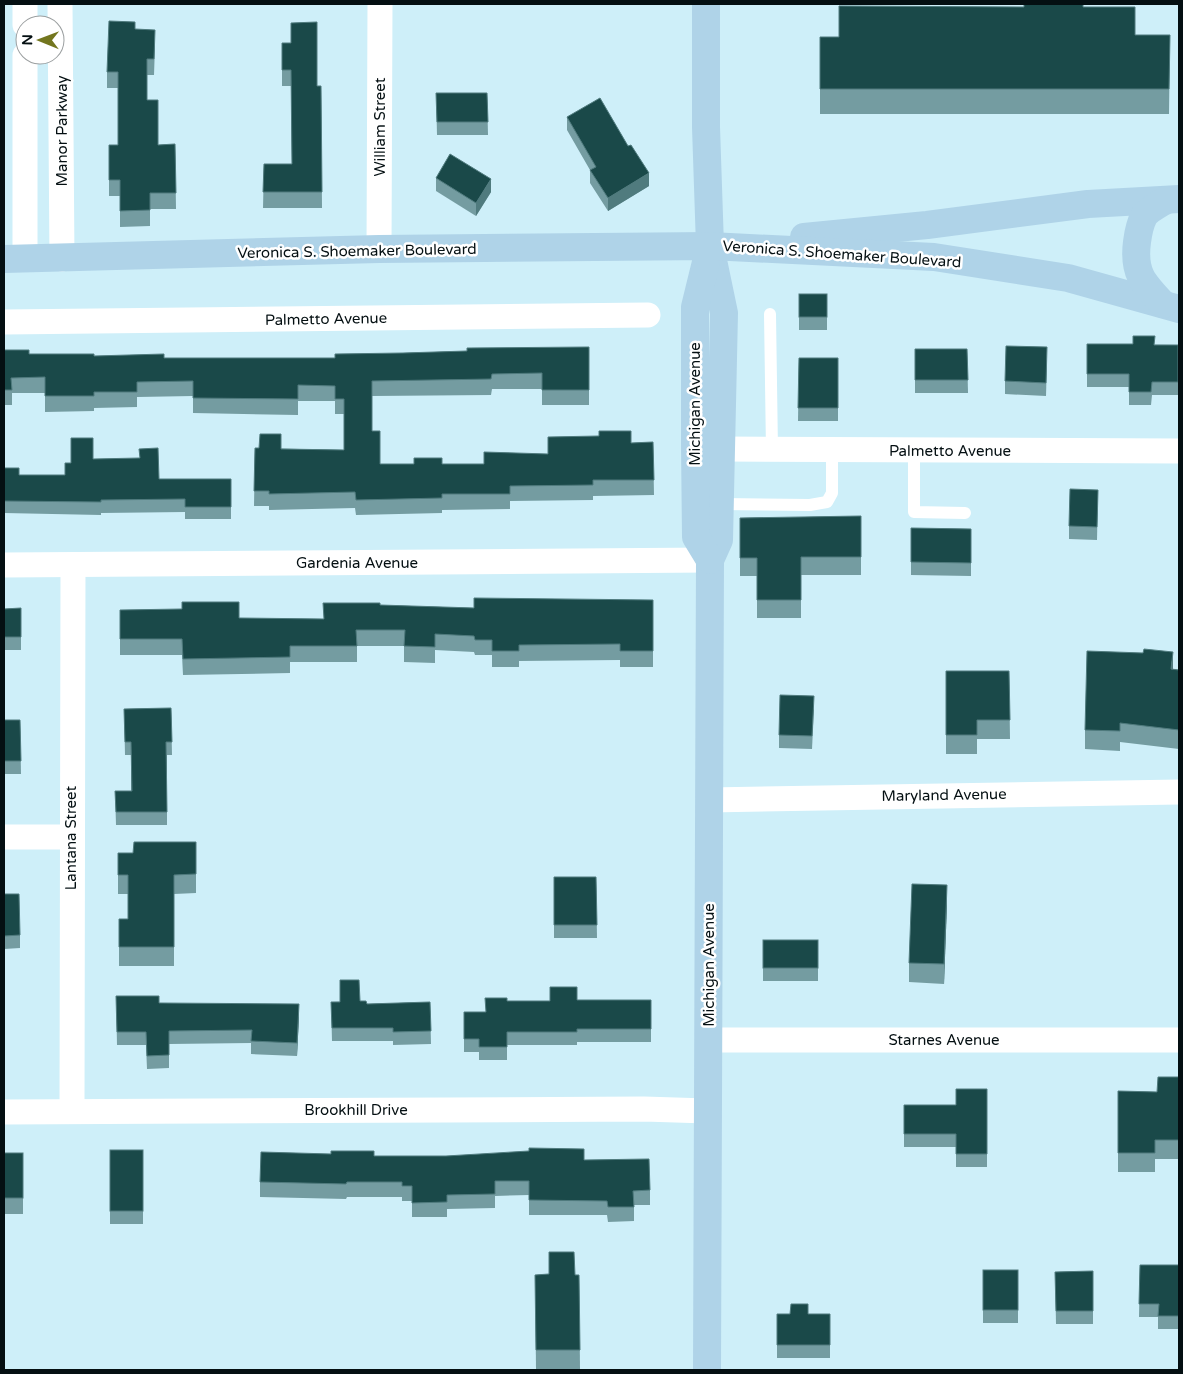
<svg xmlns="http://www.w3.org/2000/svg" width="1183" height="1374" viewBox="0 0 1183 1374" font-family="'Varela Round',sans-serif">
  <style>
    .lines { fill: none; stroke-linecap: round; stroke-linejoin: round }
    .lane { stroke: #fff; stroke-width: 12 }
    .street { stroke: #fff; stroke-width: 25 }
    .secondary { stroke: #afd3e8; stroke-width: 28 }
    .wall { fill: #749ca1 }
    .shaded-wall { fill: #507b7e }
    .building { fill: #1a4949; stroke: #507b7e }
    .labels { text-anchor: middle; stroke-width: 5; stroke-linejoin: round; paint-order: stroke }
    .street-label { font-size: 15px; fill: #040f12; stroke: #fff }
  </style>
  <rect width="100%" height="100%" fill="#ceeff9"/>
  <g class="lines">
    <g class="lane">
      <polyline points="770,314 772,451"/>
      <polyline points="914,451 914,512 965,513"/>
      <polyline points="720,504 810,505 827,502 832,493 832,451"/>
    </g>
    <g class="street">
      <polyline points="25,4 25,25"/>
      <polyline points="60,4 62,259"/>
      <polyline points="379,249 380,4"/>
      <polyline points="25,259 25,55"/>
      <polyline points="4,322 648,315"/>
      <polyline points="722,449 1179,451"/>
      <polyline points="4,565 710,560"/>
      <polyline points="709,800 1179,792"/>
      <polyline points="4,837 71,837"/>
      <polyline points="709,1040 1179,1040"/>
      <polyline points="72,1111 73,565"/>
      <polyline points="4,1112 644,1109 707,1111"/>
    </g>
    <g class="secondary">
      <polyline points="706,4 706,127 710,246 724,313 719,540 710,560 707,1370"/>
      <polyline points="804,237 927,225 1088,204 1179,199"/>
      <polyline points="708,254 695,307 695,445 696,537 710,560"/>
      <polyline points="4,259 379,249 710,246 934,257 1068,278 1179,309"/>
      <path d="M1163,304c-20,-21 -30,-31 -26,-62 1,-8 3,-18 7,-26 4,-6 16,-12 22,-16"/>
    </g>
  </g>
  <g class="wall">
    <polygon points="1024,4 1083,4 1083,7 1135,35 1170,35 1169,114 820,114 820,37 839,37 1024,7"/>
    <polygon points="135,29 155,46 154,75 147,75 147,100 158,145 175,144 176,209 150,209 150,226 120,227 120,196 109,196 109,145 118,145 118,88 107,88 107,72"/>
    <polygon points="282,59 317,86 321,86 322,208 263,208 264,164 292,164 291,86 282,86"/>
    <polygon points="436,93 487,93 488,135 437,135"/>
    <polygon points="567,117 649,186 608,211 590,183 590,170 567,130"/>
    <polygon points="436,178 491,192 476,216 436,191"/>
    <rect x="799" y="294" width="28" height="36"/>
    <polygon points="1087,344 1178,345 1178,395 1152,395 1151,405 1129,405 1129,387 1087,387"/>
    <polygon points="589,347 589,405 542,405 542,389 492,389 491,395 372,396 372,431 380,464 484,464 548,454 631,443 653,442 654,495 593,496 593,500 510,501 510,509 442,510 442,513 356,515 355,508 269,510 269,506 254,506 255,448 344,450 344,414 335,414 335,401 298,401 298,415 193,413 193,396 137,397 137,407 94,408 94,411 45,412 45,393 12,393 12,405 4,405 4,350 29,354 164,358 335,358 403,353"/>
    <polygon points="915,349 967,349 968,393 915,393"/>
    <polygon points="799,358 838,358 838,421 798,421"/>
    <polygon points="1047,360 1046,396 1005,394 1005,381"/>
    <polygon points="93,459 159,479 231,479 231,519 185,519 185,512 101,513 101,515 4,513 4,468 19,475 65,475 71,463"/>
    <polygon points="1098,490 1097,540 1069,539 1069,526"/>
    <polygon points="861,516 861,575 801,575 801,618 757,618 757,576 740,576 740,518"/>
    <polygon points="911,528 971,529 971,576 911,575"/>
    <polygon points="653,600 653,667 620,667 620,660 519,661 519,667 492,667 492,655 475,655 474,652 435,650 435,663 404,662 404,646 357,646 357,662 290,662 290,673 183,675 182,655 120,655 120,610 239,618 323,619 380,605 474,608"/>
    <polygon points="21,608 21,650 4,650 4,609"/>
    <polygon points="1173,669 1179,670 1179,749 1120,742 1120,751 1085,749 1085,730"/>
    <polygon points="946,671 1009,671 1010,739 977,739 977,754 946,754"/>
    <polygon points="171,708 172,755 167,755 167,825 116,825 115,791 131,791 131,755 125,755 124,709"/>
    <polygon points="814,709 812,749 779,748 779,735"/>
    <polygon points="4,720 20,720 21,774 4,774"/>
    <polygon points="196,842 196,893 174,894 174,966 119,966 119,919 128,919 128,894 118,894 118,853 133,853"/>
    <polygon points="554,877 596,877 597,938 554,938"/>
    <polygon points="4,894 20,935 20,948 4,949"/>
    <polygon points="947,904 944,984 909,982 909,963"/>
    <rect x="763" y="940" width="55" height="41"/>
    <polygon points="116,996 159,1003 299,1017 297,1056 251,1054 251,1043 169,1044 169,1068 147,1069 146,1045 117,1045"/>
    <polygon points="577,1000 651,1000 651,1042 577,1042 577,1045 507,1045 507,1060 479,1060 479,1052 464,1052 464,1012 485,1012 507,1001 550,1001"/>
    <polygon points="360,1001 367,1004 430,1002 431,1044 393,1045 393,1041 332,1041 331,1002"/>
    <polygon points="1179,1077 1179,1159 1155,1159 1155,1172 1118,1172 1118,1091 1157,1092"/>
    <polygon points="987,1089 987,1167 956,1167 956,1147 904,1147 904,1105 956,1105"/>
    <rect x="110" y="1150" width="33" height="74"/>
    <rect x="4" y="1153" width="19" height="61"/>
    <polygon points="374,1156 584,1160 650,1190 650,1205 634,1205 634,1221 608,1222 607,1215 529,1215 529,1195 495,1196 495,1208 447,1209 447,1217 412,1217 412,1201 402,1201 402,1197 347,1197 346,1199 260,1197 260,1182"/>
    <polygon points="1140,1265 1179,1265 1179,1329 1158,1329 1158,1317 1139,1317"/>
    <rect x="983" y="1270" width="35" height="53"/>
    <polygon points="1093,1271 1093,1324 1056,1324 1055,1272"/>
    <polygon points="549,1274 579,1275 580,1369 536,1369 535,1275"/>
    <rect x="777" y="1314" width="53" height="44"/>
  </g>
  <g class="shaded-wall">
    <polygon points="649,173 649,186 608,211 608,198"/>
    <polygon points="491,179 491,192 476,216 476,203"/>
    <polygon points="1173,652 1173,672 1171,669"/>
    <polygon points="947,885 947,904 944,984 944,964"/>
    <polygon points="299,1004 299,1017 297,1056 297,1043"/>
  </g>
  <g class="building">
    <polygon points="1024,4 1083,4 1083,7 1135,7 1135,35 1170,35 1169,89 820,89 820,37 839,37 839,6 1024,7"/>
    <polygon points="109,21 135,22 135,29 155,30 154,59 147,59 147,100 158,100 158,145 175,144 176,193 150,193 150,210 120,211 120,180 109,180 109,145 118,145 118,72 107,72"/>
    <polygon points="317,22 317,86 321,86 322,192 263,192 264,164 292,164 291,70 282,70 282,43 291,43 291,23"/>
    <polygon points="436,93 487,93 488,122 437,122"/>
    <polygon points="600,98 628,146 631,145 649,173 608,198 590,170 596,167 567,117"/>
    <polygon points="450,154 491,179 476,203 436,178"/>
    <rect x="799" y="294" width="28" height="23"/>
    <polygon points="1133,336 1155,336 1154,345 1178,345 1178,382 1152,382 1151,392 1129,392 1129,374 1087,374 1087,344 1133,344"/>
    <polygon points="1006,346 1047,347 1046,383 1005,381"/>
    <polygon points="589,347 589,390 542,390 542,373 492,374 491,379 372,381 372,431 380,431 380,464 414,464 414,458 442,458 442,464 484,464 484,452 548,454 548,437 599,436 599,431 631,431 631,443 653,442 654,480 593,480 593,485 510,486 510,494 442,494 442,498 356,500 355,492 269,494 269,491 254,491 255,448 259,448 260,434 281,434 281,449 344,450 344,399 335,399 335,386 298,385 298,399 193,398 193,381 137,382 137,392 94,392 94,396 45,396 45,377 11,378 12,390 4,390 4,350 29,350 29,354 94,354 94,356 164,354 164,358 335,358 335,354 403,353 467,351 467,348"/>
    <polygon points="915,349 967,349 968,380 915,380"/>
    <polygon points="799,358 838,358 838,408 798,408"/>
    <polygon points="71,438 93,438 93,459 140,458 139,449 158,448 159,479 231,479 231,507 185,507 185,499 101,500 101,502 4,501 4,468 19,468 19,475 65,475 65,463 71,463"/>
    <polygon points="1070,489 1098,490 1097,527 1069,526"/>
    <polygon points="861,516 861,557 801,557 801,600 757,600 757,558 740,558 740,518"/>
    <polygon points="911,528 971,529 971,563 911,562"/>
    <polygon points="474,598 653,600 653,651 620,651 620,644 519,645 519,651 492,651 492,640 475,640 474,636 435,634 435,647 404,646 405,630 356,630 357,646 290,646 290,657 183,659 182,639 120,639 120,610 182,609 182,602 239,602 239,618 324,619 323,603 380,603 380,605 474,608"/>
    <polygon points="21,608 21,637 4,637 4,609"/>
    <polygon points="1144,649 1173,652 1171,669 1179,670 1179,730 1120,723 1120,731 1085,730 1087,651 1143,653"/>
    <polygon points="946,671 1009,671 1010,720 977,720 977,735 946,735"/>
    <polygon points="780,695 814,696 812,736 779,735"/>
    <polygon points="171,708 172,742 166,742 167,812 116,812 115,791 132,791 131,742 125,742 124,709"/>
    <polygon points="4,720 20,720 21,761 4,761"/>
    <polygon points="134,842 196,842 196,874 174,875 174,947 119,947 119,919 128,919 128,875 118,875 118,853 133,853"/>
    <polygon points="554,877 596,877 597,925 554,925"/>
    <polygon points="912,884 947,885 944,964 909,963"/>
    <polygon points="4,894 19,894 20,935 4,936"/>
    <rect x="763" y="940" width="55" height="28"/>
    <polygon points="340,980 359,980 360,1001 366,1001 367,1004 430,1002 431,1031 393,1032 393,1028 332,1028 331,1002 340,1002"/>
    <polygon points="550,987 577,987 577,1000 651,1000 651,1029 577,1029 577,1032 507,1032 507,1047 479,1047 479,1039 464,1039 464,1012 486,1012 485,998 507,998 507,1001 550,1001"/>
    <polygon points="116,996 159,996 159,1003 299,1004 297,1043 251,1041 252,1030 169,1031 169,1055 147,1056 146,1032 117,1032"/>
    <polygon points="1158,1077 1179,1077 1179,1140 1155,1140 1155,1153 1118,1153 1118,1091 1157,1092"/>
    <polygon points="956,1089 987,1089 987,1154 956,1154 956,1134 904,1134 904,1105 956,1105"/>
    <polygon points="529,1148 584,1149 584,1160 649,1159 650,1190 633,1191 634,1207 608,1207 607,1201 529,1200 529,1181 495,1181 495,1194 447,1195 447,1202 412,1203 412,1186 402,1186 402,1182 347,1182 346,1184 260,1182 261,1152 331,1154 331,1151 374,1151 374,1156 446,1156 529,1151"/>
    <rect x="110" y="1150" width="33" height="61"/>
    <rect x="4" y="1153" width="19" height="45"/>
    <polygon points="549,1252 574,1252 575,1275 579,1275 580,1350 536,1350 535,1275 549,1274"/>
    <polygon points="1140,1265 1179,1265 1179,1316 1158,1316 1159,1304 1139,1304"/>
    <rect x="983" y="1270" width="35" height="40"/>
    <polygon points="1093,1271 1093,1311 1056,1311 1055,1272"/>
    <polygon points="791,1304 808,1304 808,1314 830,1314 830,1345 777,1345 777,1314 790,1314"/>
  </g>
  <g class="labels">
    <g class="street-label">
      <text transform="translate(380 127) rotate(-90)" y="5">William Street</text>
      <text transform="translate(62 131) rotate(-90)" y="5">Manor Parkway</text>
      <text transform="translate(357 251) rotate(-1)" y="5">Veronica S. Shoemaker Boulevard</text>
      <text transform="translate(842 254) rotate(4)" y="5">Veronica S. Shoemaker Boulevard</text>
      <text transform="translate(326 319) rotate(-1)" y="5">Palmetto Avenue</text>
      <text transform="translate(695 404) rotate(-90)" y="5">Michigan Avenue</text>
      <text x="950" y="456">Palmetto Avenue</text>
      <text x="357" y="568">Gardenia Avenue</text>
      <text transform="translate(944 795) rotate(-1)" y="5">Maryland Avenue</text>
      <text transform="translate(71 838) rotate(-90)" y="5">Lantana Street</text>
      <text transform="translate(709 965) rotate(-90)" y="5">Michigan Avenue</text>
      <text x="944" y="1045">Starnes Avenue</text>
      <text x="356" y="1115">Brookhill Drive</text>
    </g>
  </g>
  <rect width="1183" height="1374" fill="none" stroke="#040f12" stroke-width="10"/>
  <g transform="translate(40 40) rotate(271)"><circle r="24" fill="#ffffff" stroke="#9b9fa0"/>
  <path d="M0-4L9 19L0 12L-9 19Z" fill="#73761e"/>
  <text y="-8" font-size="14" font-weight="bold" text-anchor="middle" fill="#040f12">N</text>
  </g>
</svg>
